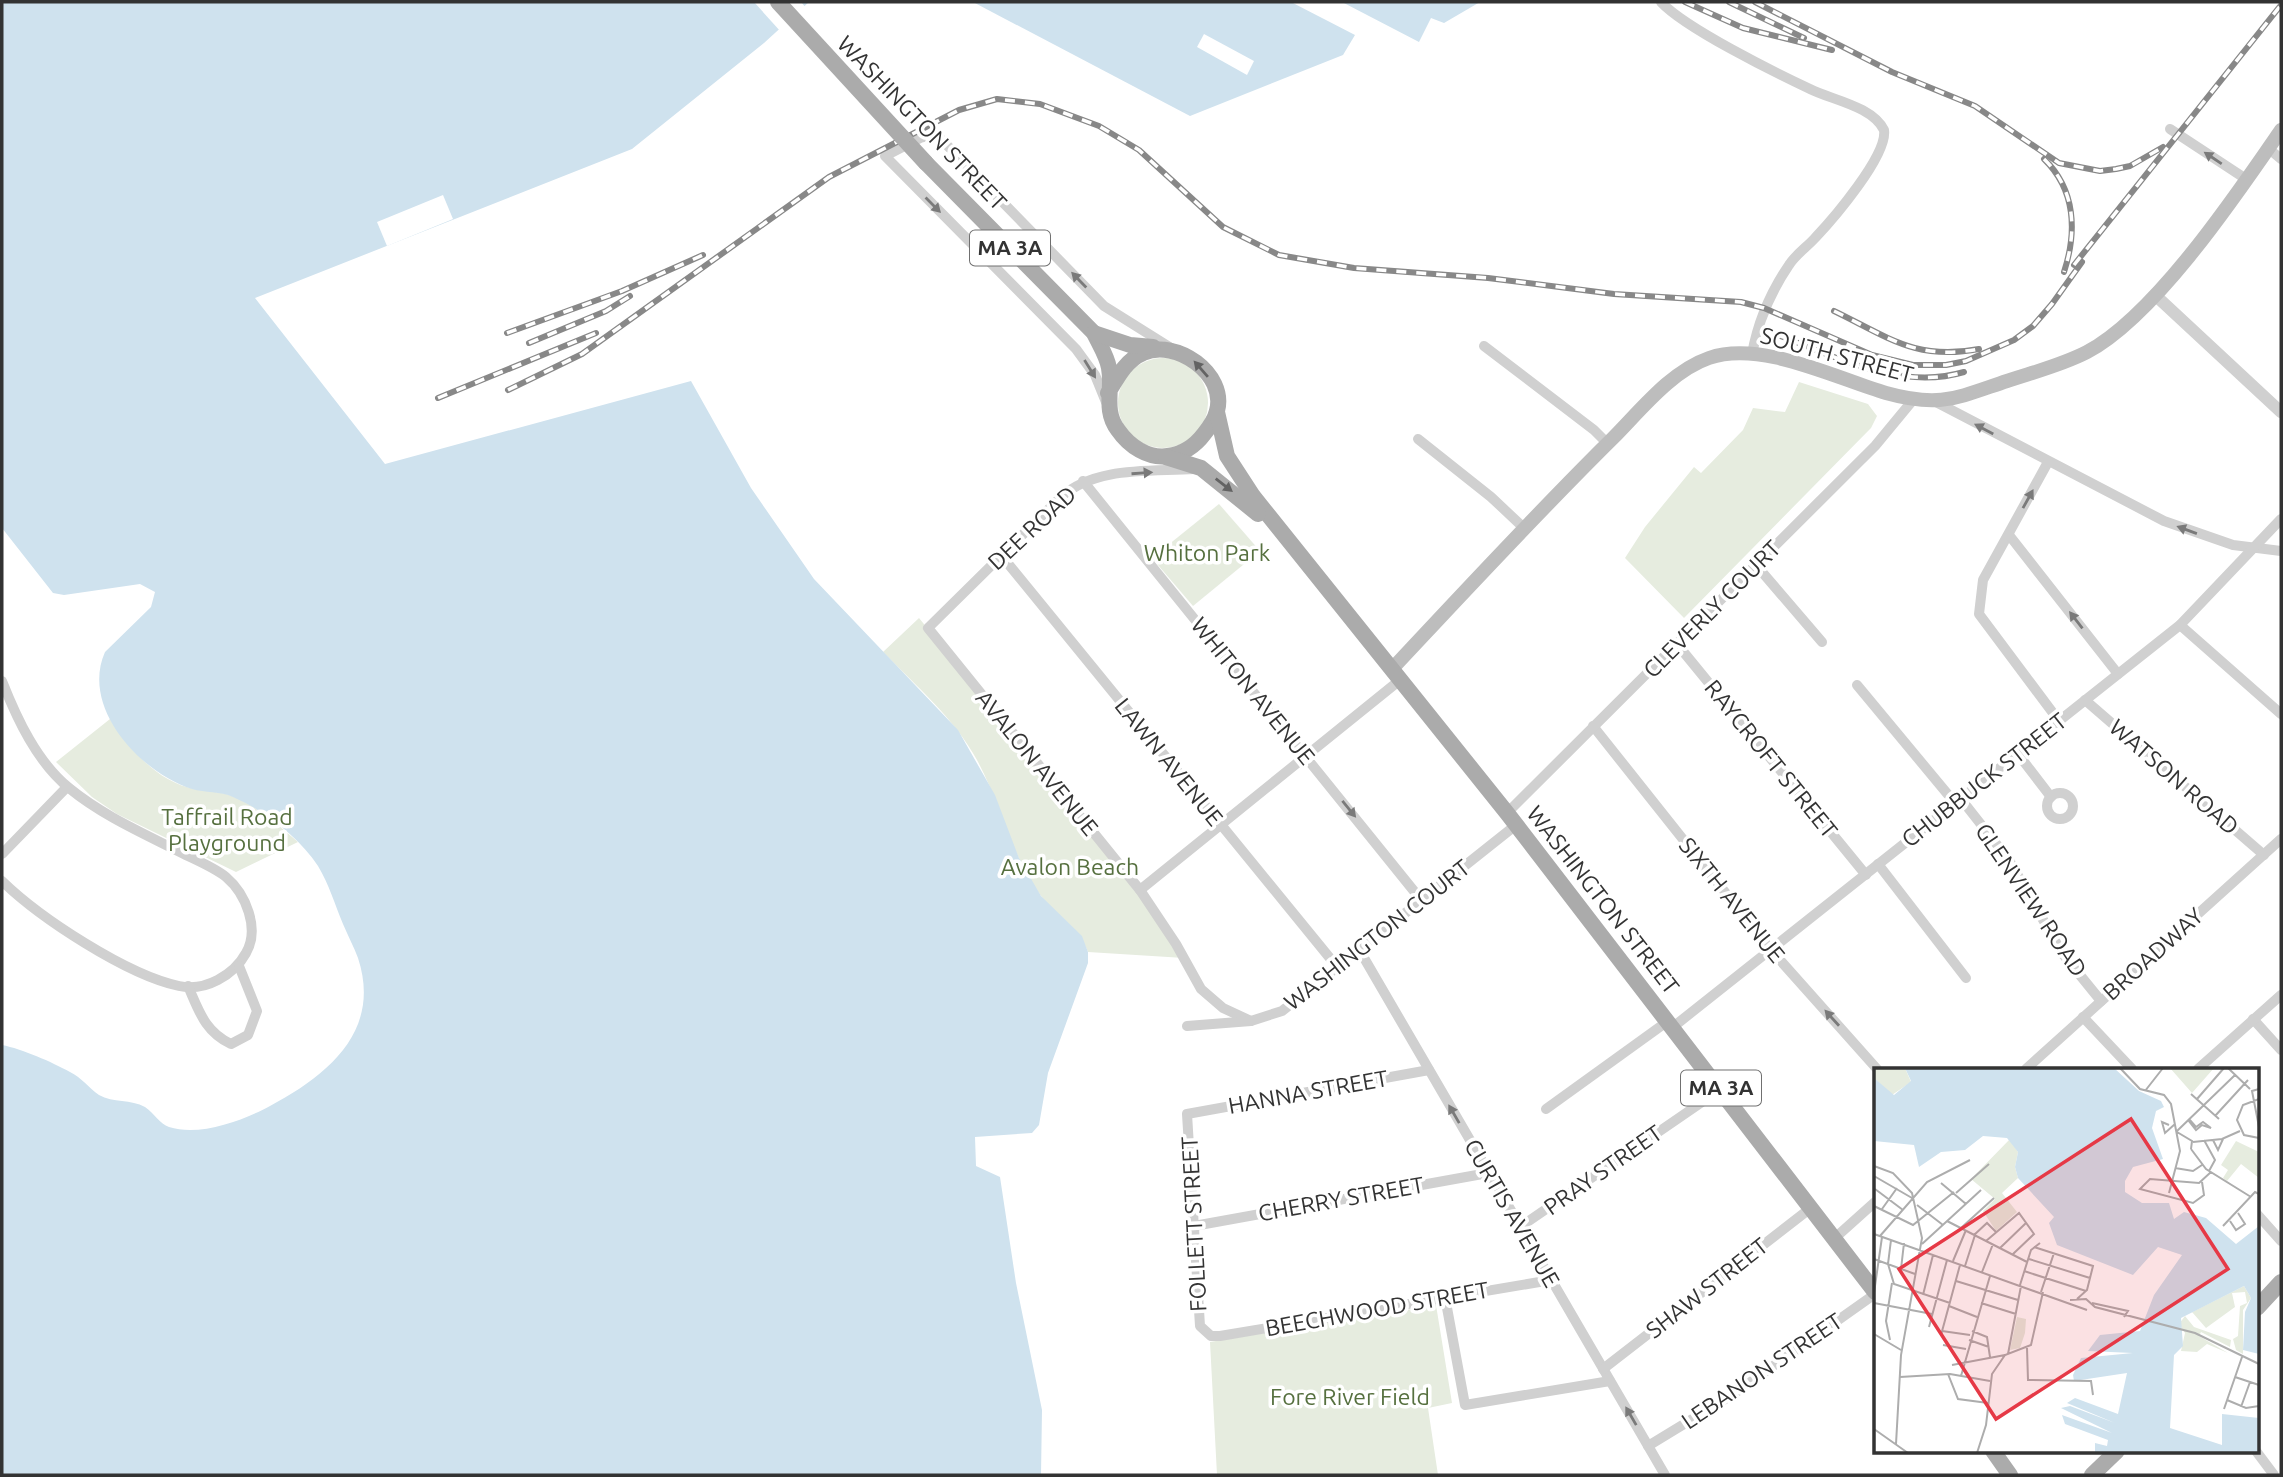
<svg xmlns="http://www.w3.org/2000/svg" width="2283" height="1477" viewBox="0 0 2283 1477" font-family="Ubuntu,sans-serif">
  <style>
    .green { fill: #e6ecdf }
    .water { fill: #cfe2ee }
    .pier { fill: #fff }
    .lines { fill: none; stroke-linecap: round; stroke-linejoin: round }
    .minor { stroke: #d0d0d0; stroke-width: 10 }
    .tertiary { stroke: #d0d0d0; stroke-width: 12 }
    .secondary { stroke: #bdbdbd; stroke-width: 14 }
    .primary { stroke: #ababab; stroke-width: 16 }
    .rail-casing { stroke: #888; stroke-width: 6 }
    .rail { stroke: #fff; stroke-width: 3.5; stroke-dasharray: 10; stroke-linecap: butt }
    .primary-bridge { stroke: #ababab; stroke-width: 16 }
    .oneway { fill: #7a7a7a }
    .oneway2 { fill: #636363 }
    .labels { text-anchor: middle; stroke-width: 7; stroke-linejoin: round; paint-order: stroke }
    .shield { fill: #fff; stroke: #707070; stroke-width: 2 }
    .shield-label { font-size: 21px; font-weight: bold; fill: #333 }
    .street-label { font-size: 23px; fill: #333; stroke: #fff }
    .park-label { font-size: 23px; fill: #56703f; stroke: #fff }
    .inset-road { fill: none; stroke: #adadad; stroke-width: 2 }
    .view { fill: #e63946; fill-opacity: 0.15; stroke: #e63946; stroke-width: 3.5 }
    .inset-edge { fill: none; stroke: #333; stroke-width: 3.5 }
  </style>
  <rect width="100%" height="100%" fill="#fff"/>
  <g class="green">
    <circle cx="1163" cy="403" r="45"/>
    <polygon points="1799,382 1868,404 1877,416 1871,428 1684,618 1625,558 1645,527 1694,467 1701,473 1743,430 1753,408 1785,412"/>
    <polygon points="1219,504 1260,551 1193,606 1152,558"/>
    <path d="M919,618l221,272 44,68 -96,-6c-9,-25 -31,-36 -47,-56 -30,-40 -40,-92 -64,-136 -23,-42 -61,-74 -94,-108z"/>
    <path d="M110,719c21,31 47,63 85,70 12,3 26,2 37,7 25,10 46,29 66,46l-62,30 -119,-58 -25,-17 -36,-35z"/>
    <polygon points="1436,1305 1452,1403 1428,1408 1438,1475 1217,1475 1210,1342"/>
  </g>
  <g class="water">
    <path d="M2,2h807l-45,41 -132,106 -377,149 130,166 306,-83 60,107 63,91 144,151 37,65 24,63 22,38 41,40 6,16v11l-40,110 -9,52 -7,8 -57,4 1,29 24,11 16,106 26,127 -1,65h-1039v-430c20,4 50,17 68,27 11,5 19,16 29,23 14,8 32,4 46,12 9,6 15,17 24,20 31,10 75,-7 101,-21 58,-31 112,-75 88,-148 -4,-11 -10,-22 -15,-34 -8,-19 -14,-40 -25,-58 -19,-29 -53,-55 -85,-69 -13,-6 -28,-4 -41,-8 -51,-16 -112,-81 -87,-137l46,-45 4,-15 -15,-8 -76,11 -11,-2 -51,-65z"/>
    <polygon points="973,2 1291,2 1355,35 1343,55 1190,116"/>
    <polygon points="1342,2 1480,2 1444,23 1431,18 1419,42"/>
  </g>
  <g class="pier">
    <polygon points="754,2 801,2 807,9 781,32"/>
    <polygon points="1204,34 1254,61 1247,75 1197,47"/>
    <polygon points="443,195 453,219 387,246 377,222"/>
  </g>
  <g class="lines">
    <g class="minor">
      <path d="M1661,2c24,26 113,70 149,87 22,11 62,17 74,41 4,25 -51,89 -69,108 -8,9 -19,16 -26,27 -19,28 -31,56 -37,89"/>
      <polyline points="2170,129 2246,179"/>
      <polyline points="2268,148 2281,159"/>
      <polyline points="1484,346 1594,430 1607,443"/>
      <polyline points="1106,402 1095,375 1076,349 885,156 920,138 936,134 1104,306 1171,348"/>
      <polyline points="1936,402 2164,521 2233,545 2281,551"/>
      <polyline points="1418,439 1491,497 1524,528"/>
      <polyline points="2048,462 1983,580 1979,614 2059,721"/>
      <path d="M1194,469c-44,3 -98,-3 -133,28l-133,131 212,262 36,54 25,45 22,19 28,13"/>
      <polyline points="1083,481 1422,901"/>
      <polyline points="2009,535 2118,674"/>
      <polyline points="1001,555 1338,968"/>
      <polyline points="1756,565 1822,642"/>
      <polyline points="2180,625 2281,714"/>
      <polyline points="1677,644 1866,875"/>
      <path d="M2,681c15,38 35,81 67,107 34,28 76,46 115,66 14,7 31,14 42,23 20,17 34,52 20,76 -12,22 -41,39 -67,33 -52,-11 -139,-68 -177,-105"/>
      <polyline points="1857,685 1955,803"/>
      <polyline points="2085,700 2264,855"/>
      <polyline points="1593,726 1771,950 1877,1069"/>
      <polyline points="2018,754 2051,797"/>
      <circle cx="2060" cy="806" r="13"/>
      <polyline points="1961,799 2009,860 2062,953 2101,1001"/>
      <polyline points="1507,813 1875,446 1913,400"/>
      <polyline points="2,854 67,787"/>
      <polyline points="1878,864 1966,978"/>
      <polyline points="1140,890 1400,680"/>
      <polyline points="1360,951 1665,1475"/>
      <path d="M188,986c11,25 17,46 43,58l17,-9 9,-24 -18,-45"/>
      <polyline points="2083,1017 2132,1069"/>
      <polyline points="2253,1019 2281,1050"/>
      <polyline points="1187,1026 1251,1021 1282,1011 1516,825"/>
      <polyline points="1673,1027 2180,625 2281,519"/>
      <polyline points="2026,1069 2281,839"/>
      <polyline points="2198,1069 2281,995"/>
      <polyline points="1429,1070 1187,1114 1200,1326 1211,1336 1220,1336 1551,1280"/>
      <polyline points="1546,1109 1668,1021"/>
      <polyline points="2257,1214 2281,1241"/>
      <polyline points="1194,1226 1488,1173"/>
      <polyline points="1520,1227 1721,1089"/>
      <polyline points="1836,1237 1875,1202"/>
      <polyline points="1445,1297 1465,1405 1610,1381"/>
      <polyline points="1603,1369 1812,1207"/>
      <polyline points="1648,1446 1735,1393 1875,1294"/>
      <polyline points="2256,1451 2274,1475"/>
    </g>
    <polyline class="tertiary" points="2155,295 2281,412"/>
    <path class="secondary" d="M1392,669c73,-78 145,-156 221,-231 27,-27 58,-67 96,-80 52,-18 126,20 177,35 54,15 70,5 121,-12 27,-9 55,-16 80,-29 68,-36 150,-158 194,-222"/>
    <g class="primary">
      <path d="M926,163l168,170c5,11 13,23 15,35 4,21 -6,43 9,62 11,16 30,29 50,26 14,-2 27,-10 36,-22 5,-6 11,-15 13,-23 10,-37 -41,-73 -74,-58 -17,7 -26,25 -35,40"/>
      <polyline points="1094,333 1130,345 1153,347"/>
      <polyline points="1217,412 1227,456 1253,496 1507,813 1875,1292"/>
      <polyline points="1166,457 1201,468 1258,514"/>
      <polyline points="2257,1308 2281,1282"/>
      <polyline points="1993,1451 2010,1475"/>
      <polyline points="2092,1475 2117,1451"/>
    </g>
    <defs>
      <g id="rail">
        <polyline points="1685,2 1743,28 1832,50"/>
        <polyline points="1729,2 1804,38"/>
        <polyline points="1755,2 1892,72 1975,106 2059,163 2100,171 2116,169 2130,166 2163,147"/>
        <path d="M2044,159c32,31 33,73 20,113"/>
        <polyline points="2074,265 2281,5"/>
        <path d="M1834,311c54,26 82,50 145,38"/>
        <polyline points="507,333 622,291 703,255"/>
        <path d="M1775,334c60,22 124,57 189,38"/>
        <polyline points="529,343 606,311 630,296"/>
        <polyline points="508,390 582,354 829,177 959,110 997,99 1040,104 1099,126 1139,150 1223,227 1279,255 1354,268 1488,278 1614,294 1741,302 1764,308 1872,355 1913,365 1946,365 1966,361 2014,340 2033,326 2052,304 2082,262"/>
        <polyline points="438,398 596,333"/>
      </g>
    </defs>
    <use href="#rail" class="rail-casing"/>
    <use href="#rail" class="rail"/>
    <polyline class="primary-bridge" points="778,2 926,163"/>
  </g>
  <defs><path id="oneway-solid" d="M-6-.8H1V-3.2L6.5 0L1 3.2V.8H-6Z" transform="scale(1.75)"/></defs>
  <g class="oneway">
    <use href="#oneway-solid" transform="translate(2213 158) rotate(-146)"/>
    <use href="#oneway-solid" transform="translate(933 205) rotate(45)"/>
    <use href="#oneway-solid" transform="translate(1079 280) rotate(-134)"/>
    <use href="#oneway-solid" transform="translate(1090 369) rotate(58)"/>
    <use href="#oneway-solid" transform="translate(1984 429) rotate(-152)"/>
    <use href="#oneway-solid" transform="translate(1142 473) rotate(-4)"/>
    <use href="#oneway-solid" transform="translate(2028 499) rotate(-61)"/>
    <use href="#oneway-solid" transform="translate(2187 530) rotate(-160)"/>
    <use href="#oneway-solid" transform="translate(2076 620) rotate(-128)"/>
    <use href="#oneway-solid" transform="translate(1349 809) rotate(51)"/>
    <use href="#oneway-solid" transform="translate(1832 1018) rotate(-132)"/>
    <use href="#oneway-solid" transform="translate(1454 1114) rotate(-120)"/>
    <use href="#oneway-solid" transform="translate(1631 1416) rotate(-120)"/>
  </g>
  <g class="oneway2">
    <use href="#oneway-solid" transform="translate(1201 369) rotate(-131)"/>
    <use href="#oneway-solid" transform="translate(1224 485) rotate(38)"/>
  </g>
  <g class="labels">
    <g class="shield">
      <rect x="970" y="230.5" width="80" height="35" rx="5"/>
      <rect x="1681" y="1070.5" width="80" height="35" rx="5"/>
    </g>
    <g class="shield-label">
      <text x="1010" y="255">MA 3A</text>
      <text x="1721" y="1095">MA 3A</text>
    </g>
    <g class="street-label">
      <text transform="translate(922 123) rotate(46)" y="8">WASHINGTON STREET</text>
      <text transform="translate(1837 355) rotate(15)" y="8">SOUTH STREET</text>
      <text transform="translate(1032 528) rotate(-43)" y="8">DEE ROAD</text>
      <text transform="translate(1712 609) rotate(-45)" y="8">CLEVERLY COURT</text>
      <text transform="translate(1253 691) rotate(51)" y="8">WHITON AVENUE</text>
      <text transform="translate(1771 759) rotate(51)" y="8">RAYCROFT STREET</text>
      <text transform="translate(1169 762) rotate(51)" y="8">LAWN AVENUE</text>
      <text transform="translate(1037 763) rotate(51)" y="8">AVALON AVENUE</text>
      <text transform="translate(2174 777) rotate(41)" y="8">WATSON ROAD</text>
      <text transform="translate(1984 780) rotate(-38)" y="8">CHUBBUCK STREET</text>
      <text transform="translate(1603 900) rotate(52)" y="8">WASHINGTON STREET</text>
      <text transform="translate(1732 900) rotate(51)" y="8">SIXTH AVENUE</text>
      <text transform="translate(2031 900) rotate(56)" y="8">GLENVIEW ROAD</text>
      <text transform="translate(1377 935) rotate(-38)" y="8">WASHINGTON COURT</text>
      <text transform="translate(2153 954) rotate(-42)" y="8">BROADWAY</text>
      <text transform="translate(1308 1092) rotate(-10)" y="8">HANNA STREET</text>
      <text transform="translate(1603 1170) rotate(-35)" y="8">PRAY STREET</text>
      <text transform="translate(1341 1199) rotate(-10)" y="8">CHERRY STREET</text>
      <text transform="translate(1512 1213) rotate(60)" y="8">CURTIS AVENUE</text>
      <text transform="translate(1194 1224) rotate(-93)" y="8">FOLLETT STREET</text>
      <text transform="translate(1707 1288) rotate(-38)" y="8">SHAW STREET</text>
      <text transform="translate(1377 1309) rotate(-10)" y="8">BEECHWOOD STREET</text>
      <text transform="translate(1762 1371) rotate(-34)" y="8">LEBANON STREET</text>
    </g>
    <g class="park-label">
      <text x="1207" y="561">Whiton Park</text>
      <text x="227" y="825">Taffrail Road<tspan x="227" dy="26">Playground</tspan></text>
      <text x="1070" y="875">Avalon Beach</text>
      <text x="1350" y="1405">Fore River Field</text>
    </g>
  </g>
  <g transform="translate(1874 1068)">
    <rect width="385" height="385" fill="#fff"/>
    <path d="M0,0h31l6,14 -19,13 -18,-17zM296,0h44l-22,25zM136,71l8,13 -3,15 3,11 -16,15 15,19 -21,19 -13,-20 12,-12 -24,-20zM362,73l23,11v26l-18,-14 -14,17 -4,-3 5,-8 -7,-5zM370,218l7,12 -8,12v44l-7,-4 -3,-11 5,-3 2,-30 7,-3 -2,-11 -13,1 3,14 -29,21 -14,-16zM311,248l9,11 37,13 -1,7 -29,-15 -2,4 29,17 -21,-9 -10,8 -16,-1 4,-18 -6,-9zM143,249l9,2 -1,14 -5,15 -10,2z" fill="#e6ecdf"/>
    <path d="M31,0h209l25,23 22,10 3,6 -8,4 -4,17 11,31 -30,8 -8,14v11l17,11h27l5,16 10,-7 22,6 30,26 23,-18v128l-16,-4 2,-38 6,-14 -7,-12 -63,32 2,28 -9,9 -4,73 52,17v-31l37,4v35h-164v-10l12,3 1,-6 -43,-16 -3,-9 50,18 -51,-25 9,-2 45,17 -48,-20 8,-5 43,16 9,-41 -53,8 -1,-6 8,-17 52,-5 -45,-2 12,-16 40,-4 14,-36 28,-40 -24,-8 -25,28 -76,-30 -8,-22 5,-6 -36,-39 -3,-11 3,-15 -11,-14 -24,-2 -18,14 -24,2 -22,15 -5,-22 -40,-4v-63l20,17 17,-14z" fill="#cfe2ee"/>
    <path class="inset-road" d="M246,0l20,21 24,6 7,9 9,47 -11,42M354,0l22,21M385,21l-7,2 7,36M271,23l18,-23M317,26l28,25M323,31l27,-31M385,31l-16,6 -6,15 7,15 15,3M341,48l33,-36M314,52l8,10 6,-5 9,3 -8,-6 -7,5 -7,-8M295,57l-7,-3 3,11 10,-9M303,63l58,-56M303,64l15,9 -1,8M330,72l11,20 -6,11M339,72l5,10 5,-11M319,74l29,-3 18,-8M317,81l15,20 45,28M0,98l19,7 19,20 10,45 -21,117 -5,89M301,100l18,3 9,-6M0,108l38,22M328,114l2,13 -11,8 -53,-14 10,-10 49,4 12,-11M67,115l25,21M1,121l28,21M82,125l33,-29M43,137l26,20M0,138l39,19 41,-33M8,141l15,-21M73,153l80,41M356,153l6,9 9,-6 -7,-11M349,158l32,-34 4,2M87,160l33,-30M0,166l213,76M100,167l13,-12 9,9M6,168l47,-54 43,-22M17,172l-3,24 6,20 56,19M112,173l33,-28 15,21 -21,20M48,176l59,-54M160,179l59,19 -6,24 -10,9M126,180l26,-25M0,191l41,15M155,191l61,19M79,193l13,-31M91,198l10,-31M27,201l3,-26M150,203l62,20M108,204l11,-28M82,213l62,19M146,217l11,-35 9,-7M167,224l13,-39M0,225l8,-56M49,227l10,-40M196,232l16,-1 9,8 100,26 64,31M0,235l58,11M107,235l35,11M218,235l36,8 -4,6M75,238l28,11M55,259l18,-67M68,263l28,4M98,263l15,6 3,20M0,266l27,16M67,267l19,-70M16,272l-4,-19 6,-38M95,272l20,7M69,277l23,4M153,280l1,32 63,1 2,14M134,286l13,-68M78,297l53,-10M74,306l10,25 30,4M87,308l29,-100M26,309l50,-3 40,7M361,309l24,8M353,332l19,8 13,-2M367,339l9,-25M350,341l18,-52M0,361l34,24M103,385l9,-28 6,-51 13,-19 26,-10 12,-53"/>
    <path class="view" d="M257,51l97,150 -232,150 -97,-150z"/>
    <rect width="385" height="385" class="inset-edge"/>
  </g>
  <rect width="2283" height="1477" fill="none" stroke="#333333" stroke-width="7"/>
</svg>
